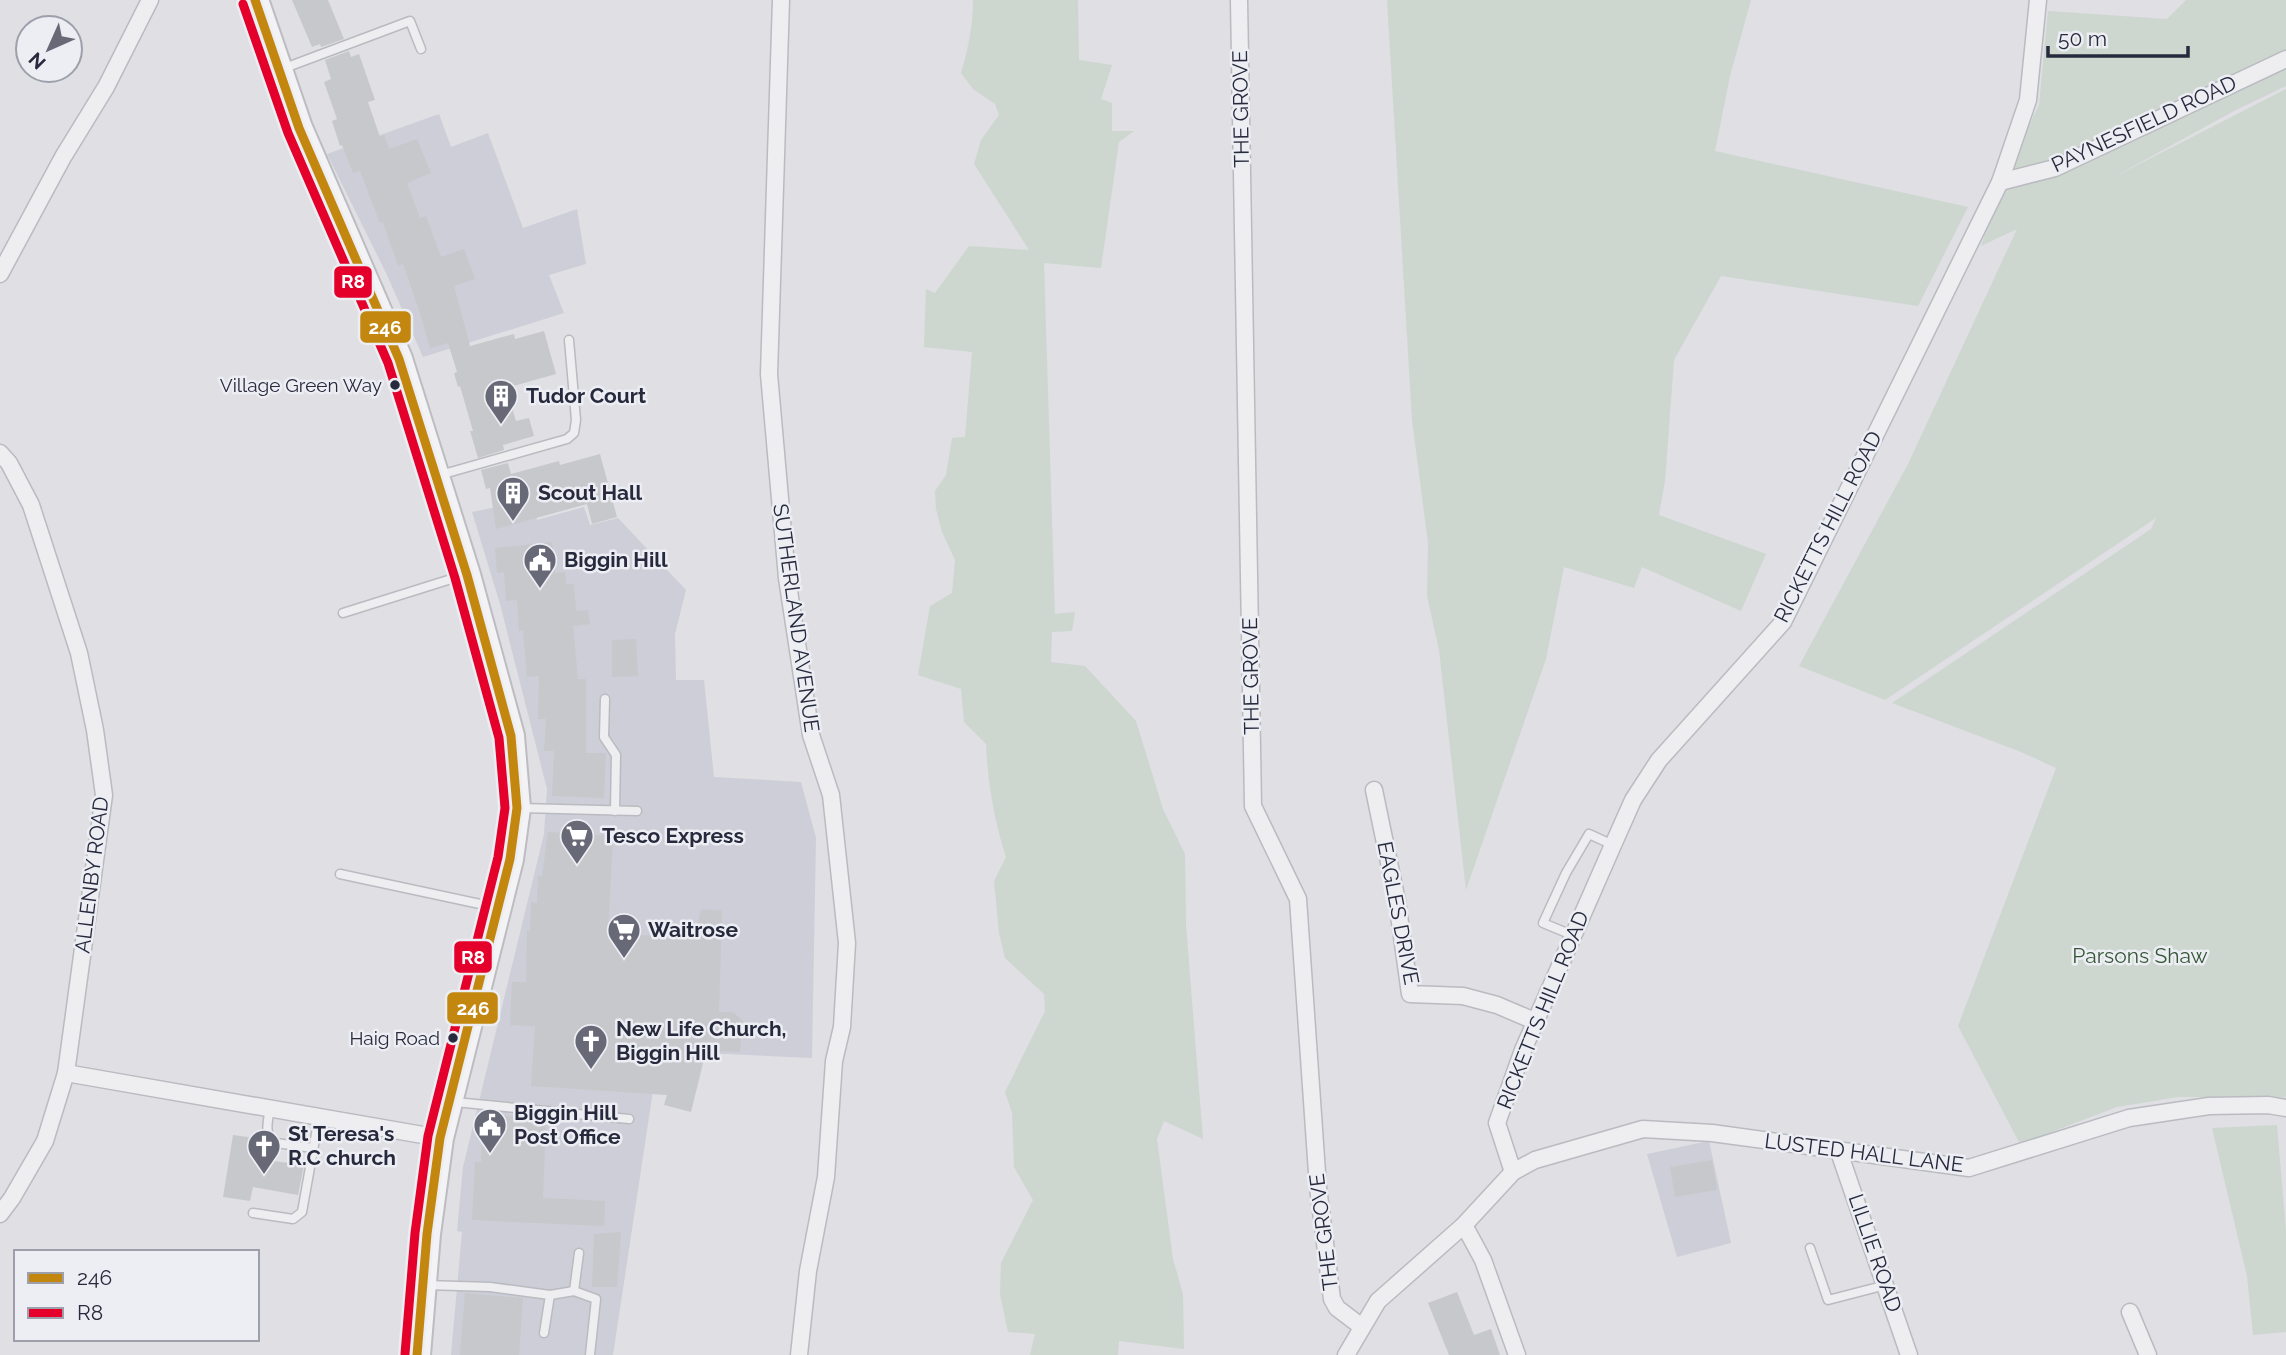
<svg xmlns="http://www.w3.org/2000/svg" width="2286" height="1355" viewBox="0 0 2286 1355" font-family="Raleway,sans-serif">
  <style>
    .built { fill: #cdced7 }
    .green { fill: #cdd7cf }
    .building { fill: #c7c8cc }
    .lines { fill: none; stroke-linecap: round; stroke-linejoin: round }
    .service-casing { stroke: #babbc0; stroke-width: 11 }
    .minor-casing { stroke: #babbc0; stroke-width: 19 }
    .primary-casing { stroke: #bcbcc1; stroke-width: 30 }
    .service { stroke: #eeeef1; stroke-width: 8 }
    .minor { stroke: #eeeef1; stroke-width: 16 }
    .primary { stroke: #f3f3f5; stroke-width: 26 }
    .bus-1-casing { stroke: #eceef4; stroke-width: 14 }
    .bus-2-casing { stroke: #eceef4; stroke-width: 14 }
    .bus-1 { stroke: #c3870f; stroke-width: 9 }
    .bus-2 { stroke: #e4002b; stroke-width: 9 }
    .bus-dot { fill: #272a3c; stroke: #eceef4; stroke-width: 2.5 }
    .labels { text-anchor: middle; stroke-width: 5; stroke-linejoin: round; paint-order: stroke }
    .bus-label { font-size: 19px; fill: #272a3c; stroke: #eceef4; text-anchor: end }
    .street-label { font-size: 21px; fill: #272a3c; stroke: #eceef4 }
    .poi-label { font-size: 21px; font-weight: bold; fill: #272a3c; stroke: #eceef4; text-anchor: start }
    .park-label { font-size: 21px; fill: #355736; stroke: #eceef4 }
    .line-badge { stroke: #eceef4; stroke-width: 2.5 }
    .badge-label { font-size: 19px; text-anchor: middle; font-weight: bold; fill: #fff }
  </style>
  <rect width="100%" height="100%" fill="#dfdfe4"/>
  <g class="built">
    <polygon points="439,114 451,147 488,133 523,228 577,209 586,264 549,275 564,313 423,357 387,275 327,154"/>
    <polygon points="506,505 534,506 537,520 584,507 590,525 618,518 686,590 675,634 676,680 704,680 714,777 801,782 816,838 812,1058 659,1051 613,1355 451,1355 462,1232 457,1231 463,1167 544,834 547,789 500,604 472,512"/>
    <polygon points="1709,1141 1731,1243 1677,1257 1647,1154"/>
  </g>
  <g class="green">
    <path d="M973,0h105l1,60 33,5 -11,34 11,4v28h22l-15,11 -18,126 -57,-5 11,351 20,-2 -3,19 -20,1 -1,30 34,4 51,55 27,88 22,45 1,71 17,214 -39,-18 -7,18 16,120 10,35 1,55 -65,-8 -1,14h-88l5,-21 -27,-2 -8,-38 1,-31 32,-63 -19,-33 -2,-54 -7,-21 40,-81 -1,-17 -39,-36 -6,-25 -5,-52 12,-24c-12,-37 -18,-73 -20,-113l-22,-22 -3,-33 -43,-14 12,-69 22,-13 3,-33 -13,-28 -6,-23 -1,-18 11,-16 6,-37 13,-1 7,-85 -48,-5 2,-58 9,4 34,-47 60,4 -55,-86 7,-24 18,-25 -4,-11 -22,-15 -12,-16c7,-24 12,-47 12,-73z"/>
    <polygon points="1387,0 1751,0 1730,76 1715,151 1968,207 1918,306 1721,276 1674,360 1665,481 1659,515 1766,554 1741,611 1642,567 1634,588 1564,567 1546,659 1466,890 1439,650 1427,596 1428,543 1412,420"/>
    <polygon points="2186,0 2286,0 2286,86 2234,111 2112,178 2286,89 2286,1097 2178,1097 2117,1107 2020,1144 1958,1026 2056,768 2021,752 1892,703 2151,529 2156,518 1885,700 1799,666 1908,464 2017,229 1981,246 2005,173 2039,105 2048,11 2167,19"/>
    <polygon points="2277,1125 2286,1232 2286,1332 2253,1335 2247,1276 2212,1128"/>
  </g>
  <g class="building">
    <polygon points="292,0 328,0 344,39 321,47 320,44 312,47"/>
    <polygon points="349,51 351,57 359,54 375,100 368,102 380,137 384,135 389,149 417,139 431,173 407,183 420,218 426,216 441,257 464,249 475,279 454,286 470,346 514,334 515,339 544,331 556,374 506,388 516,421 529,418 534,436 503,445 504,450 478,458 470,431 473,431 460,386 458,387 454,373 457,372 448,343 430,348 420,313 403,264 398,266 383,222 380,223 360,171 353,173 342,145 340,146 332,121 337,119 324,82 331,79 325,60"/>
    <polygon points="600,454 617,517 592,524 587,504 496,529 490,488 486,489 481,470 508,463 511,474 559,461 560,465"/>
    <polygon points="552,542 555,573 565,572 566,584 574,584 576,611 588,610 590,624 573,626 578,679 586,679 586,753 606,753 604,798 552,796 554,751 544,751 546,719 538,719 539,676 527,677 523,630 519,631 517,600 506,601 504,572 497,573 495,548"/>
    <polygon points="636,639 638,676 612,677 612,640"/>
    <polygon points="548,832 613,836 608,934 695,937 701,909 722,911 719,1012 733,1012 743,1021 740,1052 706,1051 691,1112 664,1105 667,1095 531,1086 535,1026 510,1025 512,982 526,982 527,931 530,931 531,902 537,903 538,876 542,877"/>
    <polygon points="483,1115 546,1118 543,1198 605,1201 604,1226 472,1220 475,1162 481,1162"/>
    <polygon points="233,1135 262,1139 258,1159 304,1165 298,1195 253,1187 250,1201 223,1197"/>
    <polygon points="1712,1160 1717,1190 1675,1197 1670,1167"/>
    <polygon points="621,1232 617,1287 592,1287 594,1234"/>
    <polygon points="1457,1292 1474,1335 1491,1329 1500,1355 1449,1355 1428,1303"/>
    <polygon points="465,1293 523,1298 519,1355 460,1355"/>
  </g>
  <g class="lines">
    <defs>
      <g id="service">
        <polyline points="282,69 410,21 421,49"/>
        <polyline points="440,475 567,439 574,433 576,420 569,340"/>
        <polyline points="343,613 464,575"/>
        <polyline points="605,699 604,737 616,755 615,811"/>
        <polyline points="521,808 637,811"/>
        <polyline points="340,874 494,907"/>
        <polyline points="1572,935 1543,923 1566,873 1589,834 1613,845"/>
        <polyline points="455,1102 629,1119"/>
        <path d="M270,1108c-2,14 -7,26 6,35l37,5"/>
        <polyline points="253,1213 293,1219 302,1212 319,1117"/>
        <polyline points="1810,1248 1828,1300 1886,1285"/>
        <polyline points="426,1285 490,1287 550,1295 574,1291 596,1299 590,1355"/>
        <polyline points="574,1291 579,1253"/>
        <polyline points="544,1333 550,1295"/>
      </g>
      <g id="minor">
        <polyline points="781,0 769,374 787,578 811,735 831,795 847,943 842,1027 834,1061 826,1177 808,1271 799,1355"/>
        <polyline points="1239,0 1253,806 1298,899 1318,1187 1332,1299 1337,1308 1362,1327"/>
        <polyline points="2000,182 2055,168 2286,59"/>
        <polyline points="0,274 63,157 106,87 150,0"/>
        <polyline points="0,453 9,463 31,505 79,653 95,730 104,795 66,1073 45,1141 12,1198 0,1214"/>
        <polyline points="1374,790 1397,901 1410,994 1463,996 1497,1005 1537,1022"/>
        <polyline points="66,1073 440,1138"/>
        <polyline points="1839,1152 1909,1355"/>
        <polyline points="1513,1172 1497,1123 1523,1050 1613,845 1633,800 1659,760 1783,622 2000,182 2028,100 2038,0"/>
        <polyline points="1464,1225 1483,1260 1517,1355"/>
        <polyline points="2130,1312 2148,1355"/>
        <polyline points="1346,1355 1378,1301 1464,1225 1513,1172 1535,1160 1643,1129 1712,1133 1969,1168 2129,1118 2209,1106 2268,1105 2286,1108"/>
      </g>
      <polyline id="primary" points="255,0 299,128 399,359 467,575 511,736 517,808 510,859 440,1138 427,1234 417,1355"/>
    </defs>
    <use href="#service" class="service-casing"/>
    <use href="#minor" class="minor-casing"/>
    <use href="#primary" class="primary-casing"/>
    <use href="#service" class="service"/>
    <use href="#minor" class="minor"/>
    <use href="#primary" class="primary"/>
    <defs>
      <polyline id="bus-1" points="255,0 299,128 399,359 467,575 511,736 517,808 510,859 440,1138 427,1234 417,1355"/>
      <polyline id="bus-2" points="243,4 288,133 388,363 455,578 499,738 505,808 498,857 428,1136 415,1233 405,1354"/>
    </defs>
    <use href="#bus-1" class="bus-1-casing"/>
    <use href="#bus-2" class="bus-2-casing"/>
    <use href="#bus-1" class="bus-1"/>
    <use href="#bus-2" class="bus-2"/>
  </g>
  <defs>
    <symbol id="building-pin" viewBox="-11 -11 22 30"><path d="M0 17L-7.5 6A9.5 9.5 0 1 1 7.5 6Z" fill="#676977" stroke="#eceef4"/><path d="M-4-6H4V6H1V3H-1V6H-4ZM-2.5-4.3h1.7v1.8h-1.7ZM.8-4.3h1.7v1.8H.8ZM-2.5-1h1.7V.8h-1.7ZM.8-1h1.7V.8H.8Z" fill="#fff"/></symbol>
    <symbol id="civic-pin" viewBox="-11 -11 22 30"><path d="M0 17L-7.5 6A9.5 9.5 0 1 1 7.5 6Z" fill="#676977" stroke="#eceef4"/><path d="M-.6-6.5H3V-4.5H.6V-3L4-1V1h2V6H-6V1h2V-1L-.6-3ZM-1.2 2.5V6h2.4V2.5Z" fill="#fff"/></symbol>
    <symbol id="supermarket-pin" viewBox="-11 -11 22 30"><path d="M0 17L-7.5 6A9.5 9.5 0 1 1 7.5 6Z" fill="#676977" stroke="#eceef4"/><path d="M-6-5.5h2.5l.6 2H6L4.5 2H-2.5L-4.4-4H-6ZM-1.5 3.2a1.3 1.3 0 1 0 .1 0ZM3 3.2a1.3 1.3 0 1 0 .1 0Z" fill="#fff"/></symbol>
    <symbol id="church-pin" viewBox="-11 -11 22 30"><path d="M0 17L-7.5 6A9.5 9.5 0 1 1 7.5 6Z" fill="#676977" stroke="#eceef4"/><path d="M-1.2-6h2.4v3.5h3.3v2.4h-3.3V6h-2.4V-.1h-3.3v-2.4h3.3Z" fill="#fff"/></symbol>
  </defs>
  <g fill-rule="evenodd">
    <use href="#building-pin" x="482" y="377" width="38" height="52"/>
    <use href="#building-pin" x="494" y="474" width="38" height="52"/>
    <use href="#civic-pin" x="521" y="541" width="38" height="52"/>
    <use href="#supermarket-pin" x="558" y="817" width="38" height="52"/>
    <use href="#supermarket-pin" x="605" y="911" width="38" height="52"/>
    <use href="#church-pin" x="572" y="1022" width="38" height="52"/>
    <use href="#civic-pin" x="471" y="1106" width="38" height="52"/>
    <use href="#church-pin" x="245" y="1127" width="38" height="52"/>
  </g>
  <g class="bus-dot">
    <circle cx="395" cy="385" r="6"/>
    <circle cx="453" cy="1038" r="6"/>
  </g>
  <g class="labels">
    <g class="bus-label">
      <text x="382" y="392">Village Green Way</text>
      <text x="440" y="1045">Haig Road</text>
    </g>
    <g class="street-label">
      <text transform="translate(1241 109) rotate(-91)" y="7">THE GROVE</text>
      <text transform="translate(2144 124) rotate(-25)" y="7">PAYNESFIELD ROAD</text>
      <text transform="translate(1828 527) rotate(-63)" y="7">RICKETTS HILL ROAD</text>
      <text transform="translate(796 618) rotate(82)" y="7">SUTHERLAND AVENUE</text>
      <text transform="translate(1251 676) rotate(-91)" y="7">THE GROVE</text>
      <text transform="translate(92 875) rotate(-83)" y="7">ALLENBY ROAD</text>
      <text transform="translate(1398 913) rotate(79)" y="7">EAGLES DRIVE</text>
      <text transform="translate(1543 1010) rotate(-68)" y="7">RICKETTS HILL ROAD</text>
      <text transform="translate(1864 1153) rotate(7)" y="7">LUSTED HALL LANE</text>
      <text transform="translate(1324 1232) rotate(-97)" y="7">THE GROVE</text>
      <text transform="translate(1875 1253) rotate(71)" y="7">LILLIE ROAD</text>
    </g>
    <g class="poi-label">
      <text x="526" y="403">Tudor Court</text>
      <text x="538" y="500">Scout Hall</text>
      <text x="564" y="567">Biggin Hill</text>
      <text x="602" y="843">Tesco Express</text>
      <text x="648" y="937">Waitrose</text>
      <text x="616" y="1036">New Life Church,<tspan x="616" dy="24">Biggin Hill</tspan></text>
      <text x="514" y="1120">Biggin Hill<tspan x="514" dy="24">Post Office</tspan></text>
      <text x="288" y="1141">St Teresa's<tspan x="288" dy="24">R.C church</tspan></text>
    </g>
    <g class="park-label">
      <text x="2140" y="963">Parsons Shaw</text>
    </g>
  </g>
  <g class="line-badge">
    <rect x="333" y="265" width="40" height="34" rx="7" fill="#e4002b"/>
    <rect x="359" y="310" width="53" height="34" rx="7" fill="#c3870f"/>
    <rect x="453" y="940" width="40" height="34" rx="7" fill="#e4002b"/>
    <rect x="446" y="991" width="53" height="34" rx="7" fill="#c3870f"/>
  </g>
  <g class="badge-label">
    <text x="353" y="288">R8</text>
    <text x="385" y="334">246</text>
    <text x="473" y="964">R8</text>
    <text x="473" y="1015">246</text>
  </g>
  <rect x="14" y="1250" width="245" height="91" fill="#eceef4" stroke="#9da0aa" stroke-width="2"/>
  <rect x="28" y="1273" width="35" height="10" fill="#c3870f" stroke="#9da0aa" stroke-width="2"/>
  <text x="77" y="1285" font-size="21" fill="#272a3c">246</text>
  <rect x="28" y="1308" width="35" height="10" fill="#e4002b" stroke="#9da0aa" stroke-width="2"/>
  <text x="77" y="1320" font-size="21" fill="#272a3c">R8</text>
  <g transform="translate(49 49) rotate(225)"><circle r="33" fill="#eceef4" stroke="#9da0aa" stroke-width="2"/>
  <path d="M0-5L12 26L0 18L-12 26Z" fill="#676977"/>
  <text y="-10" font-size="19" font-weight="bold" text-anchor="middle" fill="#272a3c">N</text>
  </g>
  <path d="M2048 46v10h140v-10" fill="none" stroke="#272a3c" stroke-width="3.5"/>
  <text x="2058" y="46" font-size="21" fill="#272a3c" stroke="#eceef4" stroke-width="5" paint-order="stroke">50 m</text>
</svg>
